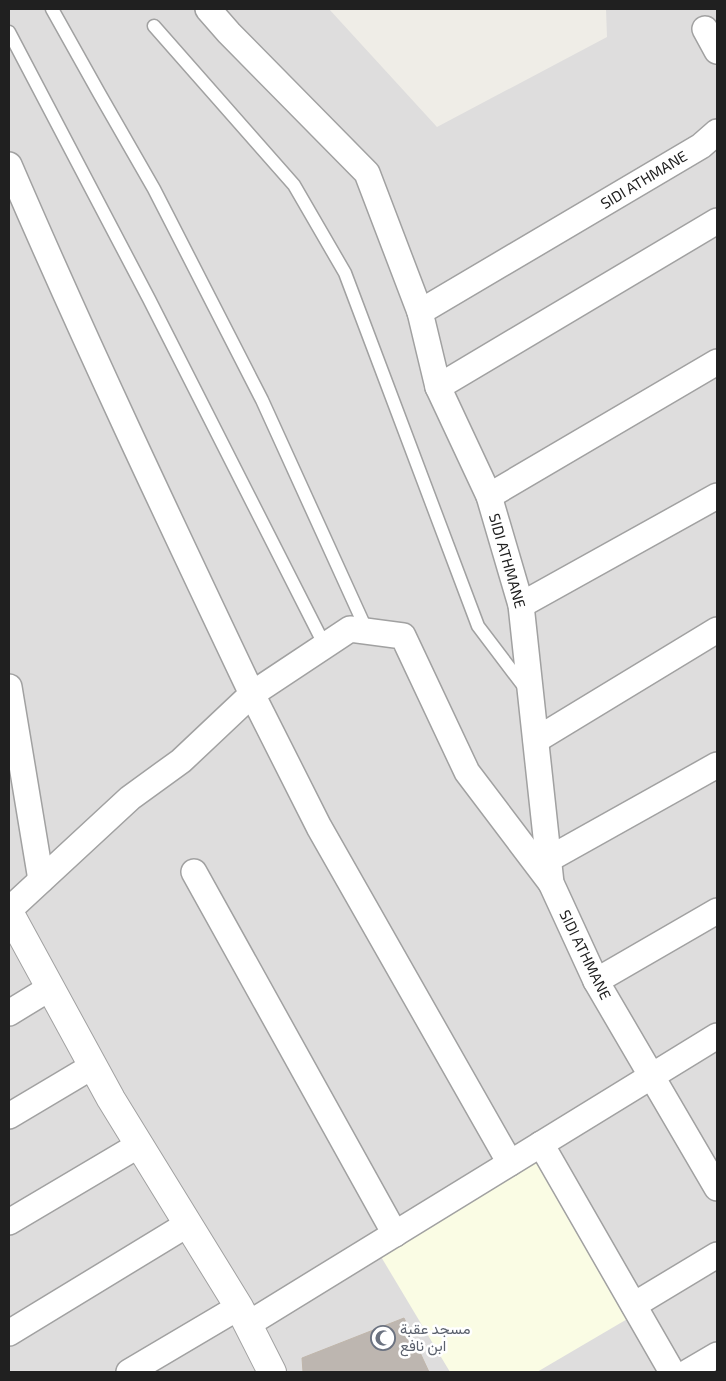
<svg xmlns="http://www.w3.org/2000/svg" width="726" height="1381" viewBox="0 0 726 1381" font-family="'Exo 2',Vazirmatn,sans-serif">
  <style>
    .residential { fill: #dedddd }
    .education { fill: #fafce4 }
    .building { fill: #bdb6b0; stroke: #c0b6ab }
    .lines { fill: none; stroke-linecap: round; stroke-linejoin: round }
    .service-casing { stroke: #a1a1a1; stroke-width: 15 }
    .minor-casing { stroke: #a1a1a1; stroke-width: 28 }
    .tertiary-casing { stroke: #a1a1a1; stroke-width: 30 }
    .service { stroke: #fff; stroke-width: 12 }
    .minor { stroke: #fff; stroke-width: 25 }
    .tertiary { stroke: #fff; stroke-width: 28 }
    .labels { text-anchor: middle; stroke-width: 5; stroke-linejoin: round; paint-order: stroke }
    .street-label { font-size: 15px; fill: #202020; stroke: #fff }
    .worship-label { font-size: 15px; fill: #5b616d; stroke: #fff; text-anchor: start }
  </style>
  <rect width="100%" height="100%" fill="#efede7"/>
  <polygon class="residential" points="9,9 329,9 437,127 607,37 606,9 717,9 717,1372 9,1372"/>
  <polygon class="education" points="536,1162 629,1318 537,1372 450,1372 380,1255"/>
  <polygon class="building" points="404,1318 429,1372 303,1372 302,1358"/>
  <g class="lines">
    <defs>
      <g id="service">
        <polyline points="52,9 99,93 154,189 262,400 367,631"/>
        <polyline points="154,26 294,185 345,273 478,626 525,688"/>
        <polyline points="9,32 149,299 325,646"/>
      </g>
      <g id="minor">
        <polyline points="208,9 229,33 367,173 420,312"/>
        <polyline points="705,29 717,51"/>
        <polyline points="717,132 701,146 420,312 438,387 489,496 521,605 551,883 596,981 717,1188"/>
        <path d="M9,165c77,179 160,354 243,529l-71,67 -51,37 -121,112"/>
        <polyline points="438,387 717,221"/>
        <polyline points="489,496 717,362"/>
        <polyline points="521,605 717,496"/>
        <polyline points="9,687 41,880"/>
        <polyline points="536,740 717,630"/>
        <polyline points="549,859 717,765"/>
        <polyline points="194,872 395,1234"/>
        <polyline points="596,981 717,911"/>
        <polyline points="9,1013 50,988"/>
        <polyline points="9,1116 93,1066"/>
        <polyline points="541,1144 672,1372"/>
        <polyline points="510,1163 319,827 252,694 350,629 403,636 467,772 551,883"/>
        <polyline points="9,1222 139,1145"/>
        <polyline points="634,1305 717,1255"/>
        <polyline points="248,1324 717,1036"/>
        <polyline points="9,1333 188,1224"/>
        <polyline points="129,1372 239,1307"/>
        <polyline points="688,1372 717,1355"/>
      </g>
      <polyline id="tertiary" points="9,912 111,1099 239,1307 272,1372"/>
    </defs>
    <use href="#service" class="service-casing"/>
    <use href="#minor" class="minor-casing"/>
    <use href="#tertiary" class="tertiary-casing"/>
    <use href="#service" class="service"/>
    <use href="#minor" class="minor"/>
    <use href="#tertiary" class="tertiary"/>
  </g>
  <defs>
    <symbol id="mosque-ring" viewBox="-11 -11 22 22"><circle r="9.5" fill="#fff" stroke="#6b7280" stroke-width="1.5"/><path d="M3.5-4.9A6 6 0 1 0 3.5 4.9A5 5 0 1 1 3.5-4.9Z" fill="#6b7280"/></symbol>
  </defs>
  <g fill-rule="evenodd">
    <use href="#mosque-ring" x="369" y="1324" width="28" height="28"/>
  </g>
  <g class="labels">
    <g class="street-label">
      <text transform="translate(644 180) rotate(-31)" y="5">SIDI ATHMANE</text>
      <text transform="translate(507 561) rotate(74)" y="5">SIDI ATHMANE</text>
      <text transform="translate(585 955) rotate(64)" y="5">SIDI ATHMANE</text>
    </g>
    <g class="worship-label">
      <text x="400" y="1334">مسجد عقبة<tspan x="400" dy="17">ابن نافع</tspan></text>
    </g>
  </g>
  <rect width="726" height="1381" fill="none" stroke="#202020" stroke-width="20"/>
</svg>
